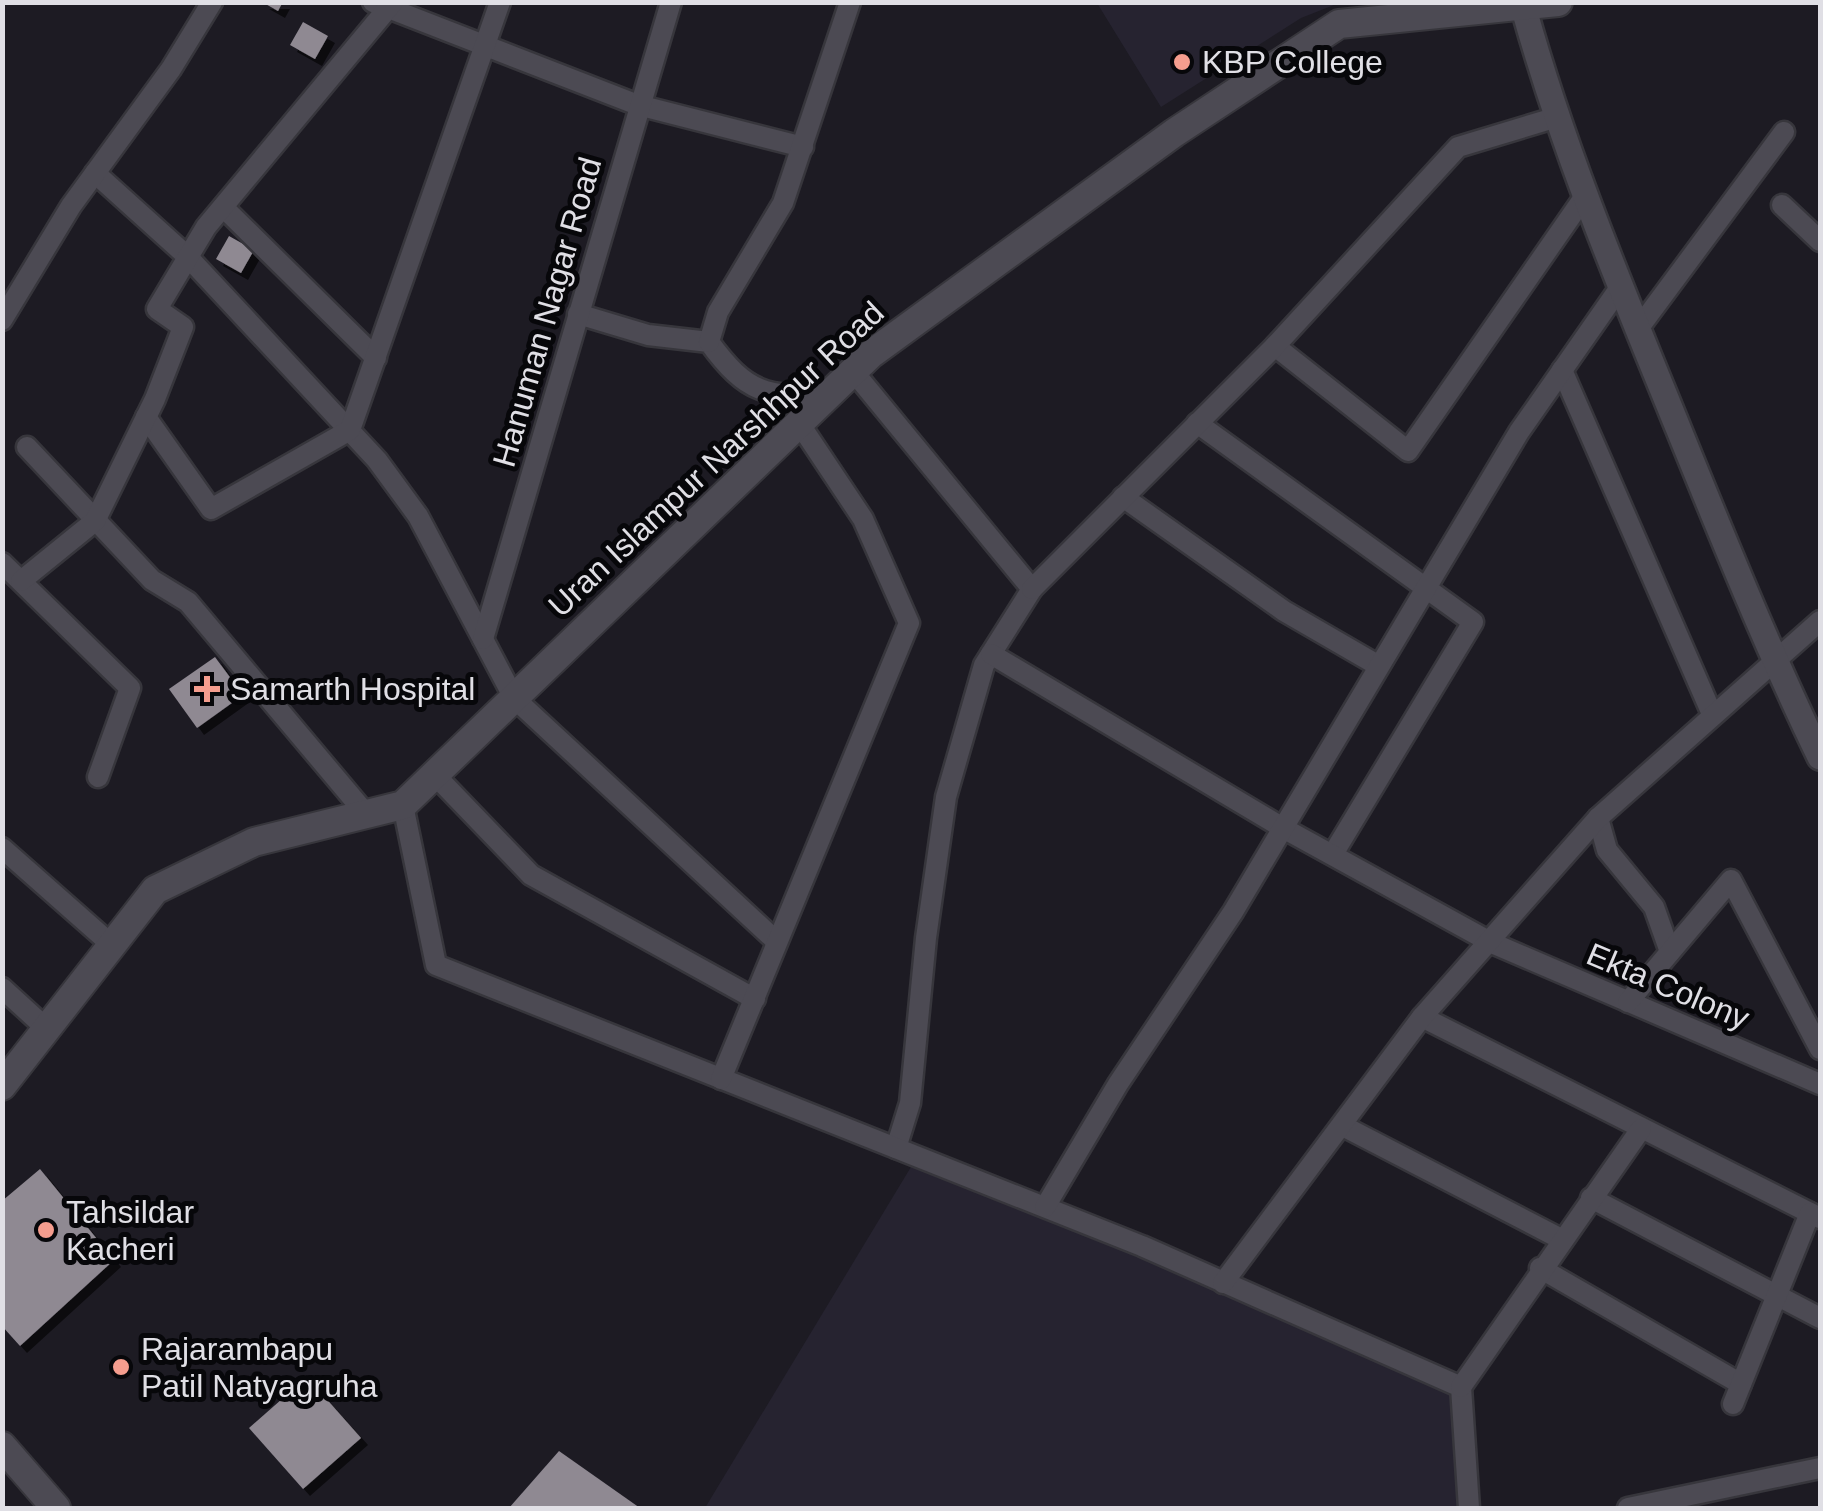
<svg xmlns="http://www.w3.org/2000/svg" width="1823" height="1511" viewBox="0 0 1823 1511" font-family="Arial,sans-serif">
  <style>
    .built { fill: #262330 }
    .building { fill: #8f8992; filter: url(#shadow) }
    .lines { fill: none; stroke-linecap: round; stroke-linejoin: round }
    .minor-casing { stroke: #37363c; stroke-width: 25 }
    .tertiary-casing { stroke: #37363c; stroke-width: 30 }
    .secondary-casing { stroke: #37363c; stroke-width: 32 }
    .minor { stroke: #4c4a53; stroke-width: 20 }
    .tertiary { stroke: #4c4a53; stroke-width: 25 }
    .secondary { stroke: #4c4a53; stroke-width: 28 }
    .poi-dot { fill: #f59d8e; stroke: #07070a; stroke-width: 4 }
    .labels { text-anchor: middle; stroke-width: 10; stroke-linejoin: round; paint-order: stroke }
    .poi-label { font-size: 32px; fill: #e0dfe5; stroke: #07070a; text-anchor: start }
    .street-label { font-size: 32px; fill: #e0dfe5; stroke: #07070a }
  </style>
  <defs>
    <filter id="shadow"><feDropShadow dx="7" dy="7" stdDeviation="0" flood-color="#0009"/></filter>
  </defs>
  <rect width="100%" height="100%" fill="#1d1b23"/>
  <g class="built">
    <polygon points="1097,3 1339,3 1301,18 1161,107"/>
    <polygon points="917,1157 1461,1387 1469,1508 705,1508"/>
  </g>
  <g class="building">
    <polygon points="262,2 283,2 278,11"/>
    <polygon points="303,22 328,36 315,59 290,45"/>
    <polygon points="229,236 254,250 241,273 216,259"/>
    <polygon points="215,657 243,695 197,728 169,689"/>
    <polygon points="40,1169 114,1260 20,1346 2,1326 2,1201"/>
    <polygon points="307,1377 361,1438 303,1489 249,1428"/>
    <polygon points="559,1451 640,1508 509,1508"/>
  </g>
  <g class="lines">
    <defs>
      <g id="minor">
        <polyline points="373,2 638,105 803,147"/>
        <polyline points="95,173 188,257 377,460 418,516 514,698 775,940"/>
        <polyline points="1782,205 1820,241"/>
        <polyline points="223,207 376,358"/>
        <path d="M578,314l70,21 61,7c38,52 57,55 119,53"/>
        <polyline points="2,320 71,206 171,69 212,2"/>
        <polyline points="1638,329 1784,132"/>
        <polyline points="709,342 718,312 783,203 850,2"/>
        <polyline points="1275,346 1408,451 1585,196"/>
        <polyline points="1562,370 1712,714"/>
        <polyline points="853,371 1032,589 984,665 946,797 926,938 910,1103 896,1148"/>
        <polyline points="146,417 211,509 350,430 500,2"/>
        <polyline points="1197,423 1473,622 1333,854"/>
        <polyline points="27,447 152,580 188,602 366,814"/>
        <polyline points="1123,497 1284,611 1379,666"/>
        <polyline points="2,563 130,688 98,777"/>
        <polyline points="21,581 95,521 155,399 183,327 157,309 206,227 393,2"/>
        <polyline points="1032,589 1275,346 1458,147 1554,118"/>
        <polyline points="483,639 671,2"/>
        <polyline points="991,654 1283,828 1492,943 1820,1084"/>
        <polyline points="434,774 531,875 755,999"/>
        <polyline points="403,805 436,965 1142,1246 1461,1387 1469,1508"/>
        <polyline points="1598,818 1607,850 1654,907 1670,952"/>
        <polyline points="2,848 113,946"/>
        <polyline points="2,988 48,1030"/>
        <polyline points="1628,1002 1731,880 1820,1049"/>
        <polyline points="1422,1017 1820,1218"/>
        <polyline points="721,1079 909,623 863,519 799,423"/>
        <polyline points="1343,1126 1561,1239"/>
        <polyline points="1591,1198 1820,1318"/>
        <polyline points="1045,1207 1118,1084 1233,912 1519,432 1621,286"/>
        <polyline points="1540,1268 1741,1384"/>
        <polyline points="1223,1283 1422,1017 1598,818 1820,621"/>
        <polyline points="1461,1387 1641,1129"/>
        <polyline points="1733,1404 1810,1213"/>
        <polyline points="1628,1508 1820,1468"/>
      </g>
      <path id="tertiary" d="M1524,9c38,137 92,267 146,399 48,118 95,235 150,349"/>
      <g id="secondary">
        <polyline points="2,1086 155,890 254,842 403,805 871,354 1174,133 1339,24 1558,2"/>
        <polyline points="2,1446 56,1508"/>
      </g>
    </defs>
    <use href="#minor" class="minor-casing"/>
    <use href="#tertiary" class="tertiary-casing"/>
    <use href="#secondary" class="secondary-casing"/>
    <use href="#minor" class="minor"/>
    <use href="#tertiary" class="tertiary"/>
    <use href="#secondary" class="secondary"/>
  </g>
  <g class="poi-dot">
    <circle cx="1182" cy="62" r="10"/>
    <path d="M202 674h10v10h10v10h-10v10h-10v-10h-10v-10h10z"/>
    <circle cx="46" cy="1230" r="10"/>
    <circle cx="121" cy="1367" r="10"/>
  </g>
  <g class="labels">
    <g class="poi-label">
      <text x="1202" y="73">KBP College</text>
      <text x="230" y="700">Samarth Hospital</text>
      <text x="66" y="1223">Tahsildar<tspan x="66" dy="37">Kacheri</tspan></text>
      <text x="141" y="1360">Rajarambapu<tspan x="141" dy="37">Patil Natyagruha</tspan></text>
    </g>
    <g class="street-label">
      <text transform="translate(547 312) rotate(-74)" y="11">Hanuman Nagar Road</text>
      <text transform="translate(716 459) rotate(-43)" y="11">Uran Islampur Narshhpur Road</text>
      <text transform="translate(1668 986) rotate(23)" y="11">Ekta Colony</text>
    </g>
  </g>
  <rect width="1823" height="1511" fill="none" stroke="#e0dfe5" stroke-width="10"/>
</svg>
